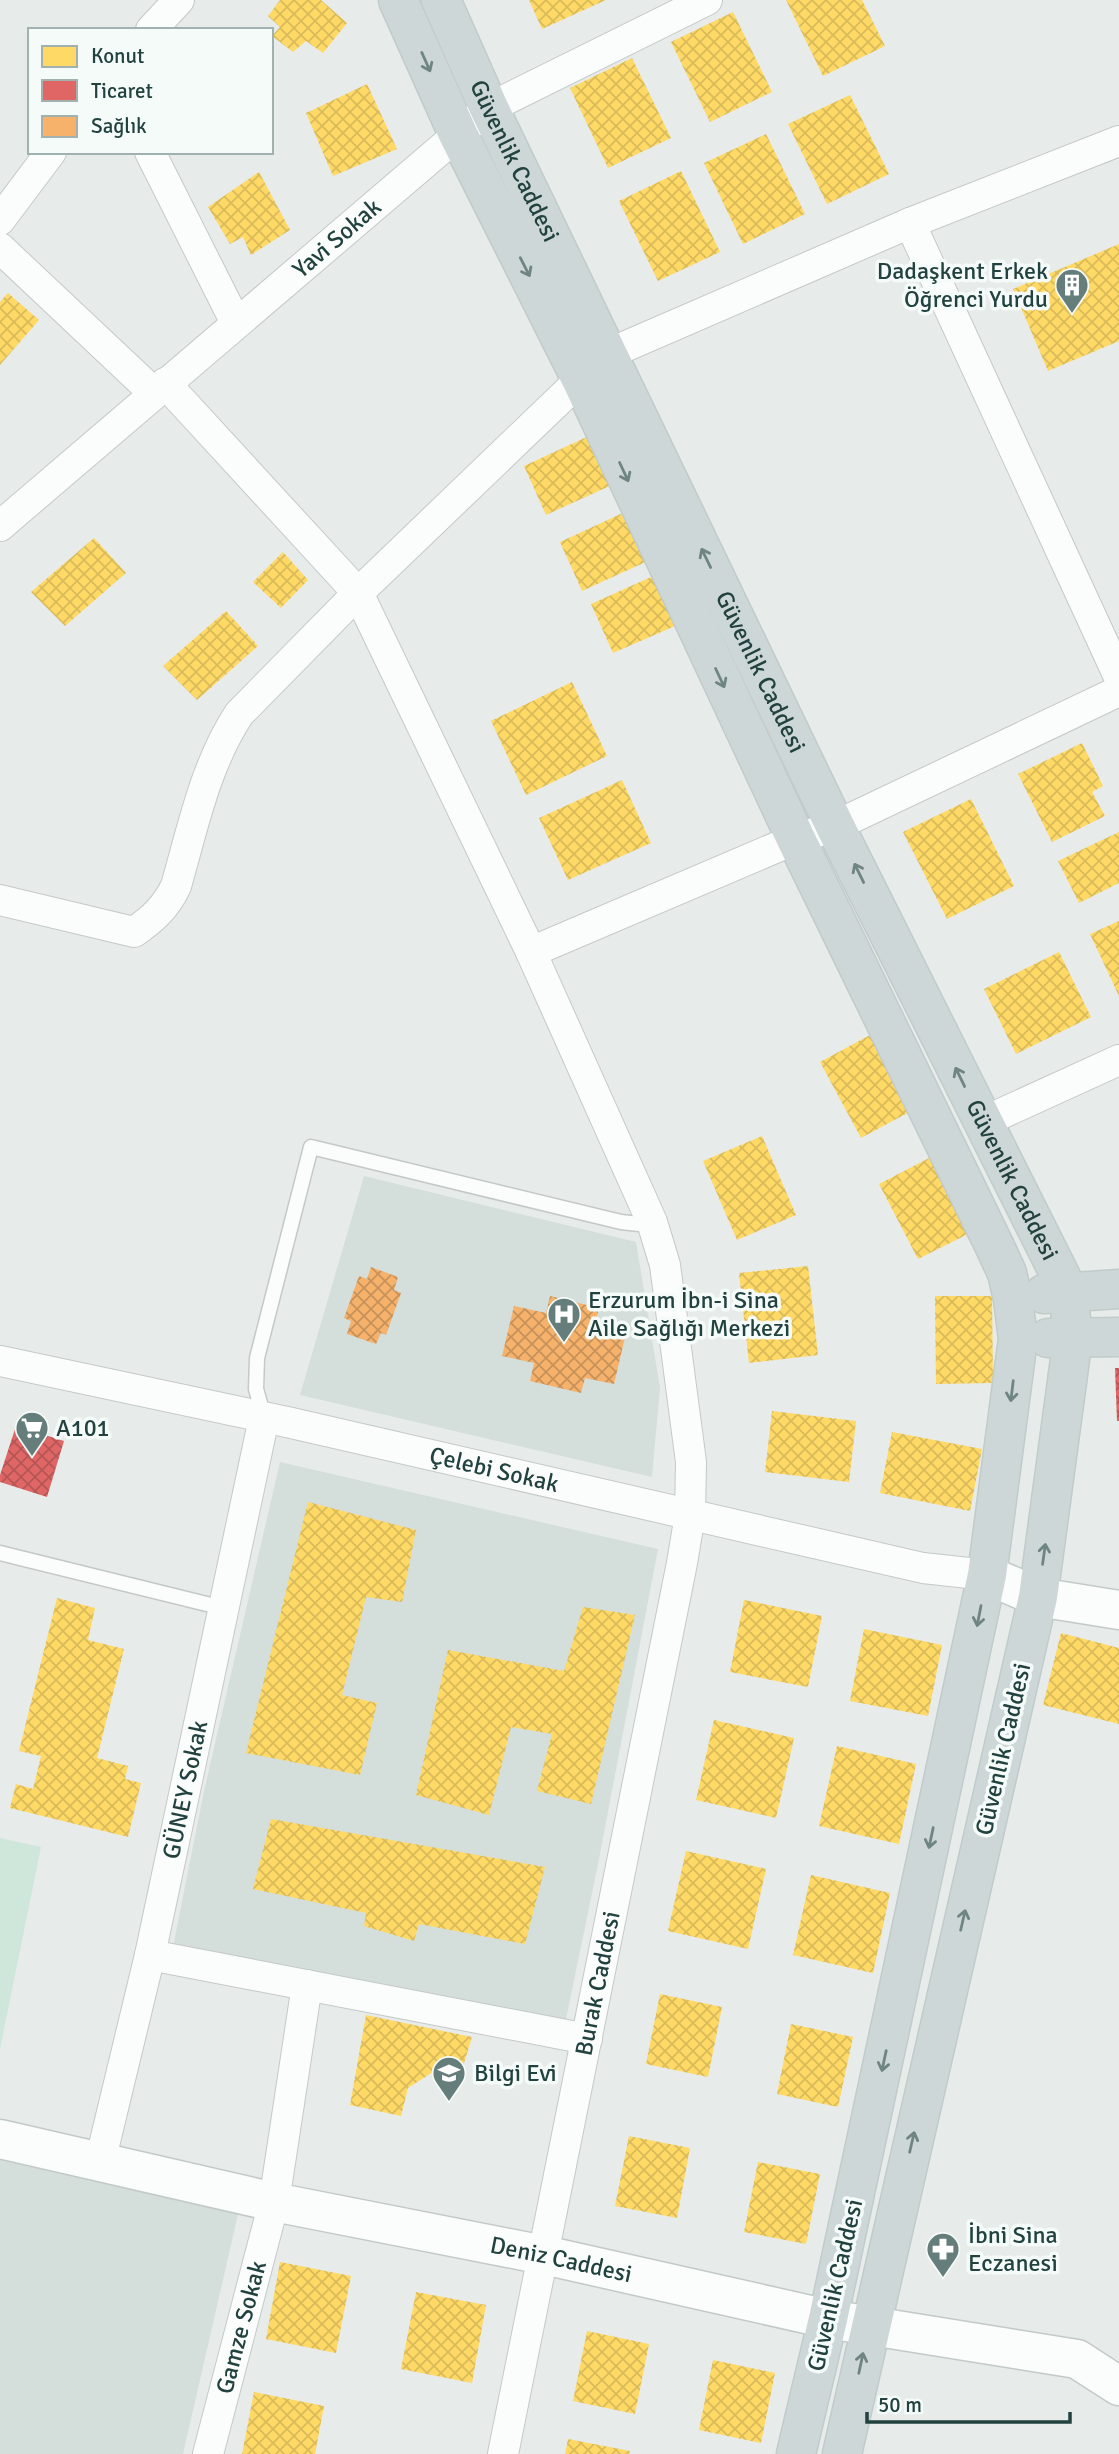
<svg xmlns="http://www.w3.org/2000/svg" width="1119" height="2454" viewBox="0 0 1119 2454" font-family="Signika,sans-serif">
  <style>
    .built { fill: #d4dedb }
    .pitch { fill: #cfe6da }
    .homes { fill: url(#homes-cross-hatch) }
    .shops { fill: url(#shops-cross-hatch) }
    .health { fill: url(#health-cross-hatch) }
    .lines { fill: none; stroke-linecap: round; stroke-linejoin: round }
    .lane-casing { stroke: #c4c9c8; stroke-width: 17 }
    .street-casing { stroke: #c4c9c8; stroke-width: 32 }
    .secondary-casing { stroke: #c2cac8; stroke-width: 41 }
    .primary-casing { stroke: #c1cbca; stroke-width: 41 }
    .lane { stroke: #fbfcfc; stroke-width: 14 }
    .street { stroke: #fbfcfc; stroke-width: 30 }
    .secondary { stroke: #fbfcfc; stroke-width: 38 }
    .primary { stroke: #ced7d7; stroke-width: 38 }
    .oneway { stroke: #6f8583 }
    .labels { text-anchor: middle; stroke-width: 7; stroke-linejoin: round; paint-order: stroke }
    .street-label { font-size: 24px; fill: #21423f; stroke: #f5fbf9 }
    .poi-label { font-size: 24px; fill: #21423f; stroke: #f5fbf9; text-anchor: start }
  </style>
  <defs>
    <pattern id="homes-cross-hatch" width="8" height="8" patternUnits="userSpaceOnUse" patternTransform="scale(1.75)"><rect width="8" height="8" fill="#ffd966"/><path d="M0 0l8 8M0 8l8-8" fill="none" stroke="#dabb5a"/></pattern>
    <pattern id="shops-cross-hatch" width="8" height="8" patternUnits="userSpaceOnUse" patternTransform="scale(1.75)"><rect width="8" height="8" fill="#e06666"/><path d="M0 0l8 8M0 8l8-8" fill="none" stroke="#b55655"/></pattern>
    <pattern id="health-cross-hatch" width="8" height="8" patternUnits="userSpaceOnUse" patternTransform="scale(1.75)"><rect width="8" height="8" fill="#f6b26b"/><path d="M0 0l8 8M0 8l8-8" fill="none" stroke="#c79259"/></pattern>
  </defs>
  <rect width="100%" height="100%" fill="#e7eceb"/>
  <g class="built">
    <polygon points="364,1176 636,1242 660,1388 652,1477 300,1395"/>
    <polygon points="280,1462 658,1549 598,1864 565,2024 173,1947 204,1791"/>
    <polygon points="0,2154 239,2210 183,2454 0,2454"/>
  </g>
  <polygon class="pitch" points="0,1838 41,1847 0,2049"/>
  <g class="homes">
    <polygon points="280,0 321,0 347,23 323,53 306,41 293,52 272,36 280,27 268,16"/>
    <polygon points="529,0 606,0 542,29"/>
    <polygon points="786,0 862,0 885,46 823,76"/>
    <polygon points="733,12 772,92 710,122 671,42"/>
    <polygon points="632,58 671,138 608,168 570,88"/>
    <polygon points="367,84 397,149 333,176 306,113"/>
    <polygon points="850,95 889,174 827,204 788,124"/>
    <polygon points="766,134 805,214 743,244 704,163"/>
    <polygon points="681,171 720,252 658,281 619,201"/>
    <polygon points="259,172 290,230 251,255 243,237 230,244 208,207"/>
    <polygon points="1119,244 1119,341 1048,371 1013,289"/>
    <polygon points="8,293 39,320 0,365 0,302"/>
    <polygon points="591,435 614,484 546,515 524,466"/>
    <polygon points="627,511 650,560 582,591 560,542"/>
    <polygon points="94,538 126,573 65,626 31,592"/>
    <polygon points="283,552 308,580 281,608 253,582"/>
    <polygon points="660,573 682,623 613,653 591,604"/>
    <polygon points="226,611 258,646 197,700 163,666"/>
    <polygon points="572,682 607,756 526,795 491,721"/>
    <polygon points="1082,743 1103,786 1092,792 1105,816 1052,842 1018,774"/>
    <polygon points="622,780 651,843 568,880 539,818"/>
    <polygon points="971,799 1014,886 947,919 903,832"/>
    <polygon points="1119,832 1119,883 1079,903 1058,861"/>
    <polygon points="1119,921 1119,996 1090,934"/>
    <polygon points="1059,952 1091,1017 1016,1054 984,989"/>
    <polygon points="872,1034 913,1110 861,1138 820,1062"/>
    <polygon points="762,1136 796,1215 737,1240 703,1161"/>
    <polygon points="931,1157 970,1233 918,1259 879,1184"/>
    <polygon points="808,1266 818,1355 749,1363 739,1273"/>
    <polygon points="935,1296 992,1296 993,1383 936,1384"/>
    <polygon points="772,1411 856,1421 849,1482 765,1472"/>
    <polygon points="892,1432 982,1449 970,1511 880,1493"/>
    <polygon points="308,1502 416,1530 402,1602 366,1597 342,1695 377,1703 360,1775 246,1753"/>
    <polygon points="57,1598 95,1608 88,1640 124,1649 97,1758 128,1766 125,1779 141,1783 128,1837 10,1808 16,1784 33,1789 41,1756 19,1751"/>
    <polygon points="744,1600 822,1616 808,1687 730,1672"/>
    <polygon points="583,1607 635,1615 591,1804 537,1791 552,1734 511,1727 489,1815 416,1795 448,1650 564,1671"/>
    <polygon points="864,1629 942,1645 928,1716 850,1701"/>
    <polygon points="1061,1633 1119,1648 1119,1724 1043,1705"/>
    <polygon points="714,1720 794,1738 776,1818 696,1800"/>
    <polygon points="837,1746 916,1764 899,1844 819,1826"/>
    <polygon points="271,1819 545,1867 525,1944 419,1924 414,1941 364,1926 366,1913 253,1889"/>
    <polygon points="686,1851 766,1869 748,1949 668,1931"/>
    <polygon points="811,1875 890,1893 873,1973 793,1955"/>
    <polygon points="660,1994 722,2007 708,2077 646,2064"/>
    <polygon points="366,2015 472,2037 460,2076 433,2072 408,2088 401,2116 350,2105"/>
    <polygon points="791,2024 853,2037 838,2107 777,2094"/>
    <polygon points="629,2136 690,2148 677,2218 615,2206"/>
    <polygon points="758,2162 820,2174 806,2244 744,2232"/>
    <polygon points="280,2262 351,2276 336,2353 266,2339"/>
    <polygon points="416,2292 486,2305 472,2383 401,2369"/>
    <polygon points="587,2331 649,2344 635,2414 573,2401"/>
    <polygon points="713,2360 775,2373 761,2443 699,2430"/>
    <polygon points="254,2392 324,2406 315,2454 242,2454"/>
    <polygon points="568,2439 630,2451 630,2454 565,2454"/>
  </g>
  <g class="shops">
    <polygon points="1115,1368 1119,1368 1119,1421 1117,1421"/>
    <polygon points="16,1426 64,1441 47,1497 0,1482 0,1475"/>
  </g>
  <g class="health">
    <polygon points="371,1267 398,1277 394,1290 401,1293 386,1335 381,1333 376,1344 347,1334 351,1321 344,1318 359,1276 367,1279"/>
    <polygon points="550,1296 599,1308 595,1325 626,1333 614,1384 585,1378 581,1393 530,1381 534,1363 502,1356 514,1306 546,1313"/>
  </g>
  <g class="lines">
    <defs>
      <g id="lane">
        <polyline points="264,1417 256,1389 257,1358 311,1147 621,1222 639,1224 652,1222"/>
        <polyline points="0,1553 223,1608"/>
      </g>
      <g id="street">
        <polyline points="151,30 179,0"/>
        <polyline points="150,152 236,323"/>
        <polyline points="0,220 51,152"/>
        <polyline points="910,223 1119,677"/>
        <polyline points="0,248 154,393"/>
        <polyline points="608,354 910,223 1119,141"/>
        <polyline points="165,383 358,593 531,952"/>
        <path id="s1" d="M0,526l489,-418 218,-108"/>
        <path d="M0,900l134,32c19,-13 32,-25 42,-46 17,-59 29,-120 63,-172l119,-121 223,-214"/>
        <polyline points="983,1122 1119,1060"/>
        <path id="s2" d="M0,1361l287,61 636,146 64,7"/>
        <polyline points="150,1955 587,2039"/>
        <path id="s3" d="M100,2162l50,-207 114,-537"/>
        <path id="s4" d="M208,2454l66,-252 33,-217"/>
        <path id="s5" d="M503,2454l179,-891 8,-48 1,-53 -26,-197 -13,-43 -121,-270 265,-113 39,-13 284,-135"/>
      </g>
      <g id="secondary">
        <polyline points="987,1575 1038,1597 1119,1610"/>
        <path id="s6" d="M0,2139l274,63 270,53 284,64 249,40 42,27"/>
      </g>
      <g id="primary">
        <polyline points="398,0 458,134 581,379 796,839 995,1247 1007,1273 1013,1299 1018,1339 987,1575 828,2319 796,2454"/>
        <path id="s7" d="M441,0l48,108 346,718 233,465 5,46 -35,260 -196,857"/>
        <polyline points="1044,1294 1119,1289"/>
        <polyline points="1048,1338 1119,1337"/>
      </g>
    </defs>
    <use href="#lane" class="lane-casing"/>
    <use href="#street" class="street-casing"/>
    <use href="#secondary" class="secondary-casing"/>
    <use href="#primary" class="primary-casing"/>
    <use href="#lane" class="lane"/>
    <use href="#street" class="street"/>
    <use href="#secondary" class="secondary"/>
    <use href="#primary" class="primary"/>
  </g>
  <defs><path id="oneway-shaft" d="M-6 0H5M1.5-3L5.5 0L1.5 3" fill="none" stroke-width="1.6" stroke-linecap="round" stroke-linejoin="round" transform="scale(1.75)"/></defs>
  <g class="oneway">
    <use href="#oneway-shaft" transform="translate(426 62) rotate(66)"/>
    <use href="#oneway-shaft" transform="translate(525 267) rotate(63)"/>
    <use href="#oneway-shaft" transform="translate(624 472) rotate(65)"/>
    <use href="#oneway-shaft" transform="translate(706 558) rotate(-116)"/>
    <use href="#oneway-shaft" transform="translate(720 678) rotate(65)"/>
    <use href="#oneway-shaft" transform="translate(859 873) rotate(-116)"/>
    <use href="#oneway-shaft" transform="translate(960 1077) rotate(-116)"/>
    <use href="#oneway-shaft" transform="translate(1012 1391) rotate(97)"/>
    <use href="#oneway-shaft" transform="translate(1044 1554) rotate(-82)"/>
    <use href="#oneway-shaft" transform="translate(979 1616) rotate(101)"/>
    <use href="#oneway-shaft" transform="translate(931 1838) rotate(102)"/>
    <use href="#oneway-shaft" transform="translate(963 1920) rotate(-77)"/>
    <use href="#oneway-shaft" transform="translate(884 2061) rotate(102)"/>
    <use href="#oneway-shaft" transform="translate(912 2142) rotate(-77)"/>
    <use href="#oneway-shaft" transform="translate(861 2363) rotate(-78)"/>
  </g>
  <defs>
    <symbol id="building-pin" viewBox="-11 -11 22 30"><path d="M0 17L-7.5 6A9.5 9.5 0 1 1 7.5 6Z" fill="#667e7b" stroke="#f5fbf9"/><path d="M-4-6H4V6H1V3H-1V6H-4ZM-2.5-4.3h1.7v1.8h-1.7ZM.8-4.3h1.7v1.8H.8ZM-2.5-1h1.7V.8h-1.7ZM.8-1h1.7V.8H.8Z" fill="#fff"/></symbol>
    <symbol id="hospital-pin" viewBox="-11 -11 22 30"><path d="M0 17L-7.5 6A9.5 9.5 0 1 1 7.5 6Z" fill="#667e7b" stroke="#f5fbf9"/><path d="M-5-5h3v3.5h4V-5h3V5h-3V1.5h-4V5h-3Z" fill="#fff"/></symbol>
    <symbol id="supermarket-pin" viewBox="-11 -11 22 30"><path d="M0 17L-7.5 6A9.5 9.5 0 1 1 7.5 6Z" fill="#667e7b" stroke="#f5fbf9"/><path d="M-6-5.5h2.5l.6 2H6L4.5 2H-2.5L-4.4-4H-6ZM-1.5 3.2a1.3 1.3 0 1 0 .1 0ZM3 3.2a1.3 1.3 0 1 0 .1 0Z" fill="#fff"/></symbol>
    <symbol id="school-pin" viewBox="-11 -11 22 30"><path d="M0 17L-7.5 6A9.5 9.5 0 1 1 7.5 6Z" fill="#667e7b" stroke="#f5fbf9"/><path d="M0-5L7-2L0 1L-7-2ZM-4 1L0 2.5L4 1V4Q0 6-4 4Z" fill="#fff"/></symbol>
    <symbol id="pharmacy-pin" viewBox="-11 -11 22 30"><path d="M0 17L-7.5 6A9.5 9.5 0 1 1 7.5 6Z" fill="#667e7b" stroke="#f5fbf9"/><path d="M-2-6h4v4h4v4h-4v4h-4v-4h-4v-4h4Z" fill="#fff"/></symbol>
  </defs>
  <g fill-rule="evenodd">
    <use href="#building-pin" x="1053" y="266" width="38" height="52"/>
    <use href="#hospital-pin" x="545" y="1295" width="38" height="52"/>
    <use href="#supermarket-pin" x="13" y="1409" width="38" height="52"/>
    <use href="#school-pin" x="430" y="2054" width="38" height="52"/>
    <use href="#pharmacy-pin" x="924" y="2230" width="38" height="52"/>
  </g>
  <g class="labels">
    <g class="street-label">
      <text dy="8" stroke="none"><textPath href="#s7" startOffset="177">Güvenlik Caddesi</textPath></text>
      <text dy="8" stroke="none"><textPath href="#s1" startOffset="443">Yavi Sokak</textPath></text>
      <text dy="8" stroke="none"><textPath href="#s7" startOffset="744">Güvenlik Caddesi</textPath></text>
      <text dy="8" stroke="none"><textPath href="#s7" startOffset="1311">Güvenlik Caddesi</textPath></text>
      <text dy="8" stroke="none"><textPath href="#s2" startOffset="506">Çelebi Sokak</textPath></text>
      <text transform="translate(1003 1749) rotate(-77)" y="8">Güvenlik Caddesi</text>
      <text dy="8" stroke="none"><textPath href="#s3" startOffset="382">GÜNEY Sokak</textPath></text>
      <text dy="8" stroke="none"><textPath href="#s5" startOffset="480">Burak Caddesi</textPath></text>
      <text dy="8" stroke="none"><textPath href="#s6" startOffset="574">Deniz Caddesi</textPath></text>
      <text transform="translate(835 2285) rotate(-77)" y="8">Güvenlik Caddesi</text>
      <text dy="8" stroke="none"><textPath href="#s4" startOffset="131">Gamze Sokak</textPath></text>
    </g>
    <g class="poi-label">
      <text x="1048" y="279" text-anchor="end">Dadaşkent Erkek<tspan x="1048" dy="28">Öğrenci Yurdu</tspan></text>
      <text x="588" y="1308">Erzurum İbn-i Sina<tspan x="588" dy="28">Aile Sağlığı Merkezi</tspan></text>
      <text x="56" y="1436">A101</text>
      <text x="474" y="2081">Bilgi Evi</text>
      <text x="968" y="2243">İbni Sina<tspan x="968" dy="28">Eczanesi</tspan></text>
    </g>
  </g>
  <rect x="28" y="28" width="245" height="126" fill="#f5fbf9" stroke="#a0b1af" stroke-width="2"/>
  <rect x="42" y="46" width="35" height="21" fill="#ffd966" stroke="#a0b1af" stroke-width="2"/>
  <text x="91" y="63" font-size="21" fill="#21423f">Konut</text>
  <rect x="42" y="80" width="35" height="21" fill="#e06666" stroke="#a0b1af" stroke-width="2"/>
  <text x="91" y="98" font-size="21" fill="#21423f">Ticaret</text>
  <rect x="42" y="116" width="35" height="21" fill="#f6b26b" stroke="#a0b1af" stroke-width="2"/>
  <text x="91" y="133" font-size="21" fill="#21423f">Sağlık</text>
  <path d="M867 2412v10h203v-10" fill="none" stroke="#21423f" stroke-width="3.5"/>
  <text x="878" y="2412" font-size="21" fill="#21423f" stroke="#f5fbf9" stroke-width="5" paint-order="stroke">50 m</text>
</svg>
